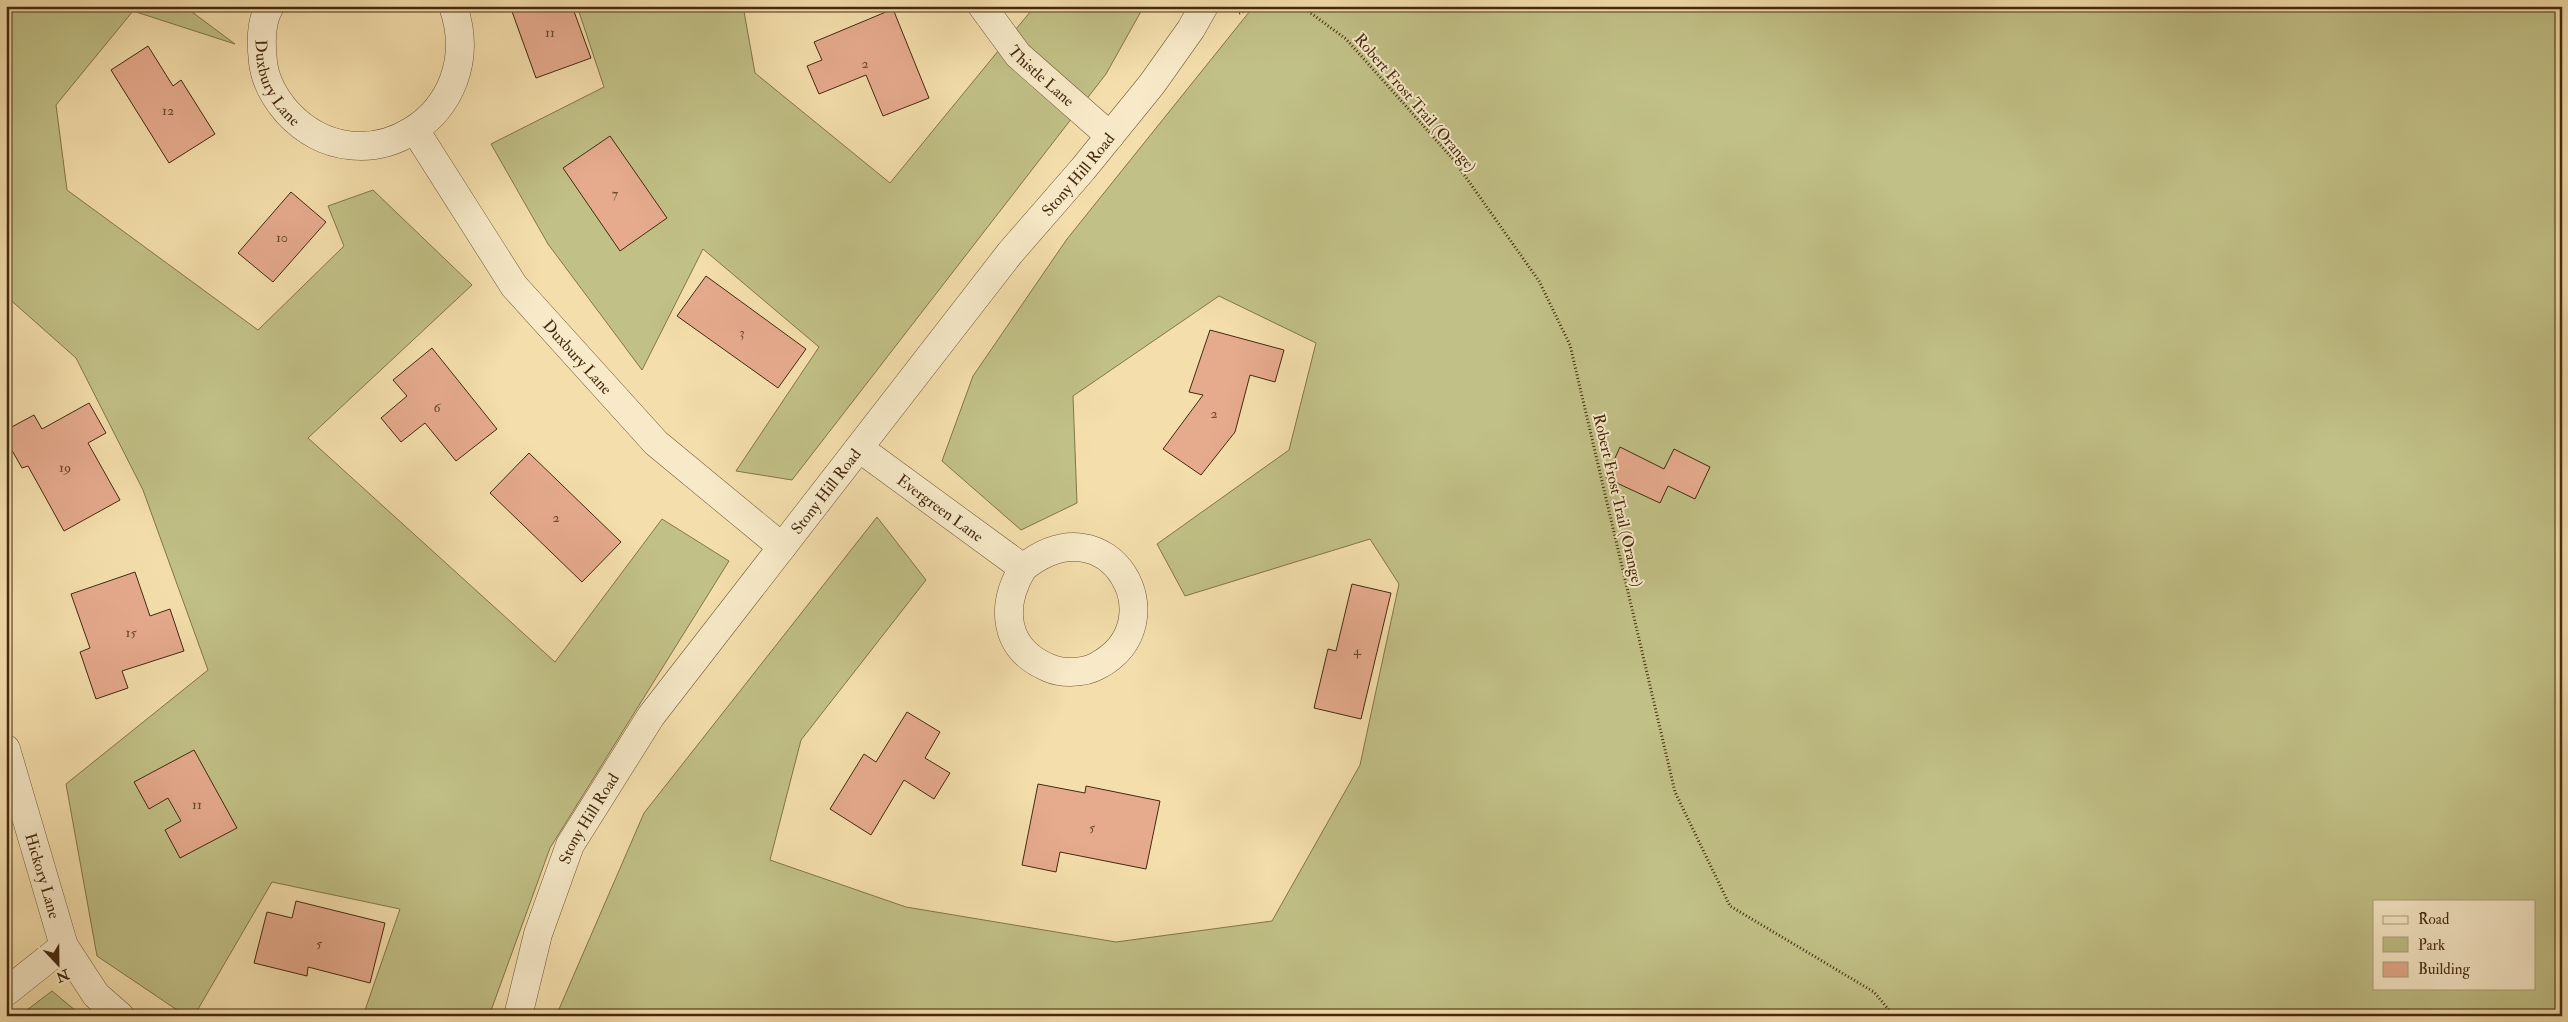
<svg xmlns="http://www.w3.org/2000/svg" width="2568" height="1022" viewBox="0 0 2568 1022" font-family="'IM FELL Double Pica',serif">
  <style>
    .green { fill: #c1c086; stroke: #83744a; fill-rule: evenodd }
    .building { fill: #e6ab8d; stroke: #45290f }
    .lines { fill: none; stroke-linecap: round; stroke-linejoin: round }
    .minor-casing { stroke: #715636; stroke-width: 29 }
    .path { stroke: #45290f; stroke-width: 3; stroke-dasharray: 1 2.5; stroke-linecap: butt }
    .minor { stroke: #f8eac9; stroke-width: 28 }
    .labels { text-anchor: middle; stroke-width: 4; stroke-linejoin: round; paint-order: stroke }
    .number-label { font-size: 14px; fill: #6d4a2e }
    .street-label { font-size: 16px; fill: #45290f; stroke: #f8eac9 }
  </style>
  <rect width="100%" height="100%" fill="#f4dfac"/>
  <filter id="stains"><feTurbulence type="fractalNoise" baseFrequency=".004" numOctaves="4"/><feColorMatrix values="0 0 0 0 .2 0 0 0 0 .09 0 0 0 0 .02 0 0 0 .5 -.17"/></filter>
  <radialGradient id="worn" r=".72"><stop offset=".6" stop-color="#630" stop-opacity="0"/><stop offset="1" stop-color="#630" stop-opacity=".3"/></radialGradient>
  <g class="green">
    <polygon points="6,6 184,6 235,44 133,11 56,105 67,190 258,330 344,246 328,206 373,190 472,285 308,438 555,662 662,519 729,561 550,848 489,1016 363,1016 400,909 272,882 194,1016 186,1016 97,956 66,784 208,670 143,490 76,358 6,296"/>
    <polygon points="577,6 743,6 755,73 890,183 1035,6 1144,6 1106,74 792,480 736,471 819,347 703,249 642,370 548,244 491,144 604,87"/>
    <path d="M1254,6h1308v1010h-2006l88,-203 233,-296 49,63 -125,160 -31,120 136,47 210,35 156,-21 88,-156 39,-181 -29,-45 -185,57 -28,-52 132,-94 27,-107 -97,-47 -146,100 4,107 -56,27 -79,-69 31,-85 94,-137zM2374,901h160v87h-160z"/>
    <polygon points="52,991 82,1016 19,1016"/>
  </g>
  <g class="building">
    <polygon points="510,6 572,6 591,58 536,78"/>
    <polygon points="893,9 929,98 883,116 866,75 819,94 807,66 822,60 814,42"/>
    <polygon points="148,46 173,86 181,80 215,134 169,163 111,70"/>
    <polygon points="610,136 667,218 620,251 563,168"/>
    <polygon points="291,192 326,222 273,282 238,253"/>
    <polygon points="706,276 806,349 778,388 677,316"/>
    <polygon points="1210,330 1284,350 1275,382 1250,375 1235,432 1201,475 1163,449 1203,395 1189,392"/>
    <polygon points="432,348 497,429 456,461 425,423 401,442 381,418 407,396 393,380"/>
    <polygon points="89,403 106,433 88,443 120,500 64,531 28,466 22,468 6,440 6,430 34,415 42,429"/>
    <polygon points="1620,447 1664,469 1674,449 1710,467 1695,499 1668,486 1660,503 1606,478"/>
    <polygon points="529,453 621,542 582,582 490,493"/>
    <polygon points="135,572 150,616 170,609 184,651 122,671 128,688 96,699 80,652 90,648 71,594"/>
    <polygon points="1352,584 1391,593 1361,719 1314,708 1328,649 1336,651"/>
    <polygon points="907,712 940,732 925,758 950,773 934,799 904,780 871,835 830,809 864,754 876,762"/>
    <polygon points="194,750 237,828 180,858 165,830 181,821 168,798 149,809 134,782"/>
    <polygon points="1038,784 1085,793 1086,786 1160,801 1146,869 1060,852 1056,872 1022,865"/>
    <polygon points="296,901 385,923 370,983 308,967 307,976 254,963 267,912 292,918"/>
  </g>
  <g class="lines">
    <defs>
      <g id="minor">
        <path id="s1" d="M270,6c-10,16 -9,38 -7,56 2,19 12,36 24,50 75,82 204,3 166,-106"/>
        <path id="s2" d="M982,6l36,49 92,81"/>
        <path id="s3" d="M415,130l99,156 142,157 126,104"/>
        <path id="s4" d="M859,448l164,120c-23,38 -20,81 26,100 14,6 35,5 48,-2 82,-43 12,-168 -74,-98"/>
        <path id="s5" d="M6,749l58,197 32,49 24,21"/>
        <polyline points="6,992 64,946"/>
        <path id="s6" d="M518,1016l20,-82 32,-89 81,-129 359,-463 73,-84 69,-85 39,-55 13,-23"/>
      </g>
    </defs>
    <use href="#minor" class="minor-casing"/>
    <g class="path">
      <polyline points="1277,6 1308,11 1346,39 1453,159 1539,281 1570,345 1675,792 1730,906 1874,992 1894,1016"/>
      <polyline points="1239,13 1261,6"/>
    </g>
    <use href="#minor" class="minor"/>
  </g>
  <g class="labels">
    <g class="number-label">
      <text x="550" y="37">11</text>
      <text x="865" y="68">2</text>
      <text x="168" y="115">12</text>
      <text x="615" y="198">7</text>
      <text x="282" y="242">10</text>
      <text x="742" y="337">3</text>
      <text x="437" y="412">6</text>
      <text x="1214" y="418">2</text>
      <text x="65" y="472">19</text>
      <text x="556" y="522">2</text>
      <text x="131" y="637">15</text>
      <text x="1357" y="655">4</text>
      <text x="197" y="809">11</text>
      <text x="1092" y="832">5</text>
      <text x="319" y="948">5</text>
    </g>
    <g class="street-label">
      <text dy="6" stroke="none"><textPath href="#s2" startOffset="92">Thistle Lane</textPath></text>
      <text dy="6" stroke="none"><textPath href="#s1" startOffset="82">Duxbury Lane</textPath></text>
      <text transform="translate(1416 102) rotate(49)" y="6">Robert Frost Trail (Orange)</text>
      <text dy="6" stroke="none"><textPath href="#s6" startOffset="1021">Stony Hill Road</textPath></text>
      <text dy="6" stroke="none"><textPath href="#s3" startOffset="280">Duxbury Lane</textPath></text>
      <text dy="6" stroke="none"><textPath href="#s6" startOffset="616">Stony Hill Road</textPath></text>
      <text transform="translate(1619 500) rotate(77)" y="6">Robert Frost Trail (Orange)</text>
      <text dy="6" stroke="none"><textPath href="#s4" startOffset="101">Evergreen Lane</textPath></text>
      <text dy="6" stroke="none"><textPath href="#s6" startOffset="211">Stony Hill Road</textPath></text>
      <text dy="6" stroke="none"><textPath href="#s5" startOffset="132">Hickory Lane</textPath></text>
    </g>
  </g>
  <rect width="2568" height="1022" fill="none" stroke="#f4dfac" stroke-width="25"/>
  <rect x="8" y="8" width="2553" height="1007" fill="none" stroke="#45290f" stroke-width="2.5"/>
  <rect x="12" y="12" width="2543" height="997" fill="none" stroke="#45290f"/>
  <rect x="2373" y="900" width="162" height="90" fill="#f8eac9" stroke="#b09d7f"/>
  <rect x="2383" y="916" width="25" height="8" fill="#f8eac9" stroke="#b09d7f"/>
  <text x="2418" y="924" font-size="15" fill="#45290f">Road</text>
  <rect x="2383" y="937" width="25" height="15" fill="#c1c086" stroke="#b09d7f"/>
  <text x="2418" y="950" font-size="15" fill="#45290f">Park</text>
  <rect x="2383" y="962" width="25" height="15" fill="#e6ab8d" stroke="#b09d7f"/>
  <text x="2418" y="974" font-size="15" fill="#45290f">Building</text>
  <g transform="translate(58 964) rotate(158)" stroke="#f8eac9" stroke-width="4" paint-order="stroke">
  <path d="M0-4L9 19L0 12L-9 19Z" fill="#45290f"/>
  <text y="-8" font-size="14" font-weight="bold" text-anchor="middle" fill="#45290f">N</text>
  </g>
  <rect width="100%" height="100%" filter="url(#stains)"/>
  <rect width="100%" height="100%" fill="url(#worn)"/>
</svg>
